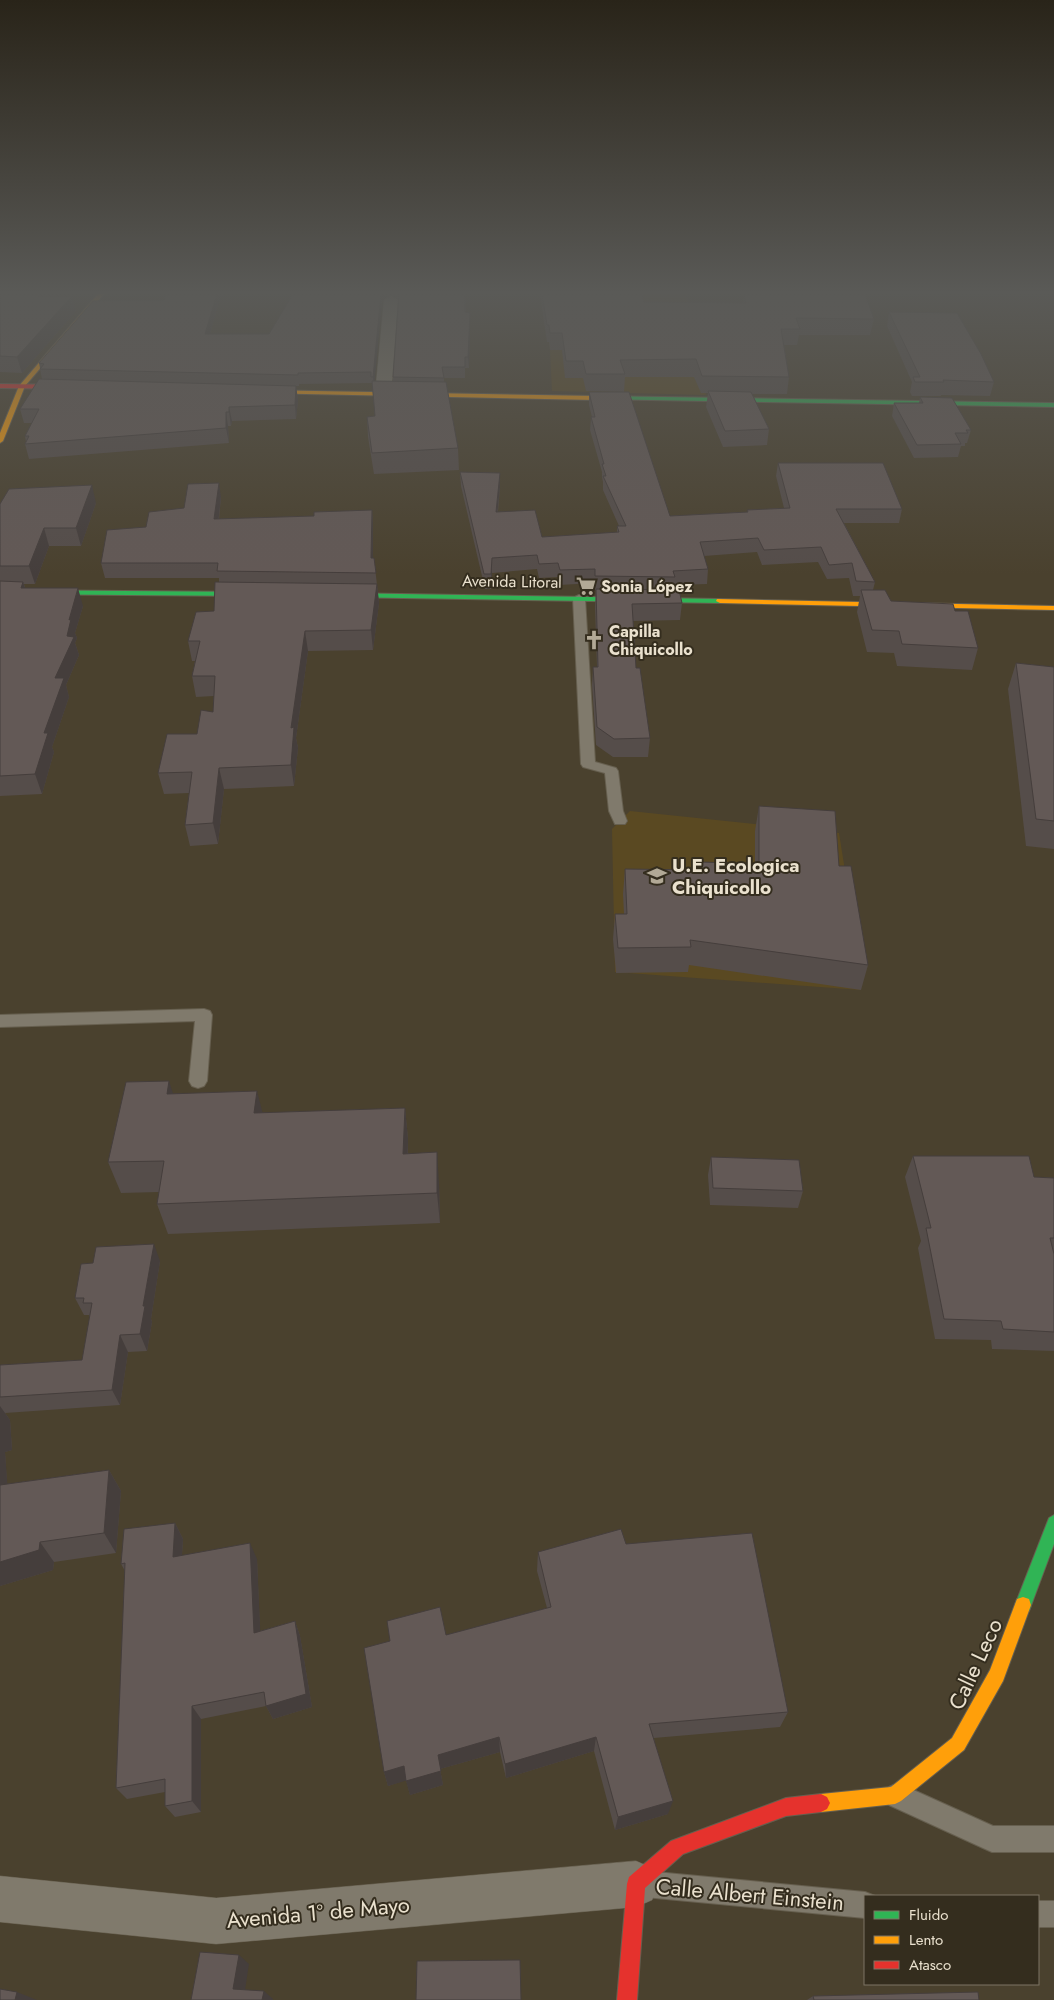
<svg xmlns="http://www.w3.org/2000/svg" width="1054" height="2000" viewBox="0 0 1054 2000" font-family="Jost,sans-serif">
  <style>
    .built { fill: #5a4922 }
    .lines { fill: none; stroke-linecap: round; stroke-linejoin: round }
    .lane-casing { stroke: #665f4f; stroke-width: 2 }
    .street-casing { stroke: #665f4f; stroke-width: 1 }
    .fast-casing { stroke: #665f4f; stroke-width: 2 }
    .slow-casing { stroke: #665f4f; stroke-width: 2 }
    .jam-casing { stroke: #665f4f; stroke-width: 2 }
    .lane { fill: #807a6c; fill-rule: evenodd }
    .street { fill: #807a6c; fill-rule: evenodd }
    .fast { fill: #30b455; fill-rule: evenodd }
    .slow { fill: #ff9f0a; fill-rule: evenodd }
    .jam { fill: #e5322d; fill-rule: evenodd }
    .wall { fill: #554d4a; fill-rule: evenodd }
    .shaded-wall { fill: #453e3c }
    .building { fill: #635956; stroke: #453e3c }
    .labels { text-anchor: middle; stroke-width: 4; stroke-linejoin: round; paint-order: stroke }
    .far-street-label { font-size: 16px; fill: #eae1ce; stroke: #342d1e }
    .far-poi-label { font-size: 16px; font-weight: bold; fill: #eae1ce; stroke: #342d1e; text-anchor: start }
    .poi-label { font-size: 19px; font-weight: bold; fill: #eae1ce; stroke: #342d1e; text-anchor: start }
    .near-street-label { font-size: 22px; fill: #eae1ce; stroke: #342d1e }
  </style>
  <rect width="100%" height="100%" fill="#4a412e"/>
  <g class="built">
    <polygon points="540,294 686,294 706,395 552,391 550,350"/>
    <polygon points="630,811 839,833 861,971 861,990 615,972 612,829"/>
  </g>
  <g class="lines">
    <defs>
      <g id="lane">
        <polygon points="579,595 585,598 595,762 616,768 618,771 623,811 627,821 625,824 615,824 609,811 605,773 583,767 581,764 573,598"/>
        <polygon points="204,1009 210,1011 212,1015 207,1081 204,1086 198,1088 192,1086 189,1081 195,1021 0,1027 0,1015"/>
        <polygon points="898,1783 993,1826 1054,1826 1054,1852 992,1852 983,1848 889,1805 885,1796 889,1787"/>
        <polygon points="645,1871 865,1892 875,1896 865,1896 865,1918 645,1897 636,1893 632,1884 636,1875"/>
        <rect x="1038" y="1901" width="16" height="26"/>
      </g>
      <g id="street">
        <polygon points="391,296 398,300 391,395 388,398 378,398 375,395 384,300"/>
        <polygon points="636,1861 652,1868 659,1884 652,1900 636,1907 216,1944 0,1922 0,1876 216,1898"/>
      </g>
      <g id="fast">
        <polygon points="596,396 1054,403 1054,407 594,399 593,398"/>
        <polygon points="0,590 251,592 255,594 251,596 0,594"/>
        <polygon points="338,593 720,599 724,601 720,603 341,597 337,595"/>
        <polygon points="1054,1515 1054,1544 1029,1611 1023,1613 1017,1611 1015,1605 1049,1518"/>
      </g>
      <g id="slow">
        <polygon points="98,294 104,294 25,386 3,441 0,443 0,433 19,386"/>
        <polygon points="259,390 596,396 599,398 596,400 257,393 257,391"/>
        <polygon points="717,599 1054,606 1054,610 720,603 716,601"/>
        <polygon points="1023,1597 1029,1599 1031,1605 1003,1681 964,1750 901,1801 895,1804 821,1812 815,1809 812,1803 815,1797 821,1794 891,1787 952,1738 990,1670 1017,1599"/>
      </g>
      <g id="jam">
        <polygon points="0,384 71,385 74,387 71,389 0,388"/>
        <polygon points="821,1794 827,1797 830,1803 827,1809 821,1812 786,1816 683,1854 645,1888 637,2000 617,2000 627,1884 629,1877 671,1841 786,1798"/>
      </g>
    </defs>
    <use href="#lane" class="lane-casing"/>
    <use href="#street" class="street-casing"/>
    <use href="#fast" class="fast-casing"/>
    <use href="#slow" class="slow-casing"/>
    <use href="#jam" class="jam-casing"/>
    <use href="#lane" class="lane"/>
    <use href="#street" class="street"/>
    <use href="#fast" class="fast"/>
    <use href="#slow" class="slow"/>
    <use href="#jam" class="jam"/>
  </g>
  <g class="wall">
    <polygon points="0,294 59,294 57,296 76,311 22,373 0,372"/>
    <path d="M293,294h173v18l4,11 -1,45h-4v10h-21v4l14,66 1,22 -85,4 -6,-37 -1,-20 8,-1 -3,-33 -73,1v2h-3l2,14 -2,19 -64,2 -1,5h-3l1,17 -200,16 -4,-15 1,-2 -1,-6 7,-13h-8l-4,-14 22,-30 -2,-10v-1l-1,-5 125,-63 53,8 -7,26h59zM392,294l6,5 -5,78v5l-19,-1 8,-81z"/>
    <polygon points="540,294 642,294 644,302 743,303 744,295 746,295 746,294 865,294 874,319 870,335 799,335 797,345 784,345 789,377 787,394 752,394 769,429 767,445 723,447 706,407 708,393 701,393 694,377 625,377 624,392 586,391 583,378 565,378 562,350 550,350 549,342 547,342"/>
    <polygon points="889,312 994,382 990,396 941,395 941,396 912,396 910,392 912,382 887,326"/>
    <polygon points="589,392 670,516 747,512 747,510 784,508 776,476 778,463 902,509 899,523 844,523 875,582 873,590 891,601 955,611 978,648 972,670 897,666 894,653 867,652 857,612 860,596 853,596 849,578 827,579 818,562 762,565 757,552 704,556 708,569 707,584 674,585 674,590 682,603 680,620 633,621 636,668 650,738 648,757 613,757 596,745 592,685 593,667 597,667 595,606 596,590 595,590 595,583 559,585 558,577 539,578 537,569 492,573 491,589 485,589 461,486 460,472 500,487 498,512 542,537 617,533 617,526 619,526 603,490 603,482 602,477 602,472 590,430 591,417 592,417 589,405"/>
    <polygon points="920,397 971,430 967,443 965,443 965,446 961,446 958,457 914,458 892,416 894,403 919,403"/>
    <polygon points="221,497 219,519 314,516 372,510 373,525 373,558 374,558 379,603 373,650 308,651 296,738 298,748 294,786 224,789 218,844 190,846 185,825 189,793 164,794 158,773 197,734 213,712 214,696 196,697 192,676 195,661 192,661 188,641 214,611 219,582 219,578 105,578 101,563 146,527 184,508"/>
    <polygon points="96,503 81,546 49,546 35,584 24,584 25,588 83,606 75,633 77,638 75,643 79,655 66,685 69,697 52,747 54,752 42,794 0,796 0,504"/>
    <polygon points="1016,663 1054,667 1054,849 1026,846 1008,689"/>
    <polygon points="759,806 839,866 868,965 861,990 689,965 688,972 616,973 613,939 615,914 624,914 623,894 625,869 699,870 700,862 755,863 755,831"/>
    <polygon points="173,1094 262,1113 405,1108 408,1139 408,1153 439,1183 440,1223 168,1234 157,1204 159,1192 121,1193 108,1162"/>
    <polygon points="913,1156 1034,1177 1054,1178 1054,1351 992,1349 991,1340 935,1339 918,1248 921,1241 905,1177"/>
    <polygon points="711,1157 803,1191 798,1208 710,1205 708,1175"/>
    <polygon points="160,1261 151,1319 152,1322 147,1351 128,1352 120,1405 5,1413 10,1420 12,1450 5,1452 7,1484 109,1470 121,1491 116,1553 54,1562 53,1570 0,1586 0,1365 82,1360 90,1317 89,1315 84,1315 75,1298"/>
    <polygon points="175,1523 183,1539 182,1555 257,1559 260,1631 295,1621 300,1636 312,1707 273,1719 266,1706 201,1719 201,1812 175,1817 165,1806 165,1792 127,1799 116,1788 125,1571 121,1564"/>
    <polygon points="626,1544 788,1712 780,1727 654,1738 668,1814 615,1830 594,1751 506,1778 500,1752 440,1769 443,1785 410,1795 406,1780 388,1786 384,1772 446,1635 547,1608 537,1571 538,1552"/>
    <polygon points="813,1996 979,2000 807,2000"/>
  </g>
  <g class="shaded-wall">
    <polygon points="40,294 59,294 42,312 38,296"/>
    <polygon points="217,294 223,294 217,308 207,345 205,334"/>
    <polygon points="381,294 392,294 382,300 374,388 373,377"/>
    <polygon points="72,296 76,311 22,373 17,357"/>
    <polygon points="470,313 470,323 469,368 468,357"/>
    <polygon points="296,386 298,400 296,419 295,405"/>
    <polygon points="229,407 232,421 231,426 229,412"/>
    <polygon points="226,412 228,426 229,443 226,428"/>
    <polygon points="500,473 500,487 496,526 496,512"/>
    <polygon points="219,483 221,497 217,533 214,519"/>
    <polygon points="92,485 96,503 81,546 76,528"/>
    <polygon points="372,510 373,525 373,573 371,558"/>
    <polygon points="44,528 49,546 35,584 29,566"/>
    <polygon points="492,558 492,573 491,589 491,574"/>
    <polygon points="23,582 29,600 21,588"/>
    <polygon points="377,584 379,603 373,650 371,630"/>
    <polygon points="78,588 83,606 75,633 77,638 75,643 79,655 66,685 69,697 52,747 54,752 42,794 35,774 55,678 67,636 69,620"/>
    <polygon points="305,631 308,651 296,738 298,748 294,786 291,765 291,728"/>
    <polygon points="219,768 224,789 218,844 213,823"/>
    <polygon points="169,1081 179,1112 167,1094"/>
    <polygon points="257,1091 265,1122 254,1113"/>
    <polygon points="405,1108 408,1139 407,1184 403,1154"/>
    <polygon points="437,1152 439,1183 440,1223 437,1193"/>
    <polygon points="154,1244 160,1261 151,1319 152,1322 147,1351 140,1334 143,1306"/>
    <polygon points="120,1335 128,1352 120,1405 112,1390"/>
    <polygon points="0,1406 10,1420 12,1450 5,1452 9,1507 0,1495"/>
    <polygon points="109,1470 121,1491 116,1553 104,1533"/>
    <polygon points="175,1523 183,1539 181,1572 173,1557"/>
    <polygon points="40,1542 54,1562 53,1570 0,1586 0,1562"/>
    <polygon points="250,1543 257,1559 261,1647 254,1633"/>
    <polygon points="295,1621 300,1636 312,1707 273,1719 266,1706"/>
    <polygon points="192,1706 201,1719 201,1812 192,1801"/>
    <polygon points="499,1737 500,1752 440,1769 443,1785 410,1795 406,1781 438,1755"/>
    <polygon points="596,1737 594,1751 506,1778 505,1764"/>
    <polygon points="404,1766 408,1780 388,1786 384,1772"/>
    <polygon points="673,1801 668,1814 615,1830 618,1817"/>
    <polygon points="239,1955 249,1964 244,1997 233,1989"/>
    <polygon points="264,1991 273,1999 273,2000 262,2000"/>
    <polygon points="17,1992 37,2000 15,2000"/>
  </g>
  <g class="building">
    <polygon points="0,294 40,294 38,296 72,296 17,357 0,356"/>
    <polygon points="167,294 217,294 205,334 269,334 293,294 381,294 373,377 371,377 371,372 298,373 298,375 40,369 44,364 39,363 93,301 164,300"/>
    <polygon points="399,294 465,294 465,312 470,313 468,357 465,357 465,367 442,367 444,378 393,377"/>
    <polygon points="542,294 642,294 644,302 746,303 744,295 752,295 752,294 865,294 874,319 796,318 800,329 781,329 789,377 702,376 696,359 620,360 625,374 586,374 583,361 566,361 562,333 550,333 549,325 547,325"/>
    <polygon points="889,312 957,313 981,354 994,382 943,380 944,382 915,382 913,377 920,377"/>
    <polygon points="39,379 296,386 295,405 229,407 229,412 226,412 226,428 25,444 29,436 25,436 39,409 20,409"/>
    <polygon points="372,381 446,382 458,448 372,453 367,417 375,416"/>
    <polygon points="708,391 751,392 769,429 725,431"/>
    <polygon points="589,392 629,392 670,516 748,512 747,510 790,508 778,463 883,463 902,509 836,509 875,582 856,581 852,563 829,565 821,547 764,550 758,538 700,542 708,569 673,571 675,577 595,576 595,569 560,570 558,563 539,564 537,555 492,558 491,574 484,574 460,472 500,473 496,512 535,510 542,537 619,532 617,526 626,526 603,476 606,476 602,464 604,464 591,417 595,417"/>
    <polygon points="920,397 952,398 971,430 966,430 968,433 955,433 961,444 917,445 894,403 923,403"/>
    <polygon points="219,483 214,519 314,516 314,512 372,510 371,558 374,558 376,573 217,571 218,563 101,563 107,530 146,527 149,512 184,508 188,484"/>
    <polygon points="92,485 76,528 44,528 29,566 0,566 0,504 9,489"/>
    <polygon points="0,581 23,582 21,588 78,588 69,620 71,619 67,636 74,637 55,678 64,678 44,733 48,733 35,774 0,776"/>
    <polygon points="215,582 377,584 371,630 305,631 291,728 294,727 291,765 219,768 213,823 185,825 192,772 158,773 167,734 197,734 201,710 213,712 215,676 192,676 200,641 188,641 196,612 214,611"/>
    <polygon points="596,589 679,590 682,603 632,604 636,668 640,668 650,738 614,739 597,727 593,667 598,667"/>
    <polygon points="861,590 885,590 891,601 953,604 955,611 968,611 978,648 902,644 899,631 872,630"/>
    <polygon points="1016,663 1054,667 1054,821 1036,819"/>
    <polygon points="759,806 835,811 839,866 851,866 868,965 690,940 691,947 618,948 615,914 627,914 625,869 700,870 700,862 759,864"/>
    <polygon points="169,1081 167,1094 257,1091 254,1113 405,1108 403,1154 437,1152 437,1193 157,1204 164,1161 108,1162 126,1082"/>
    <polygon points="913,1156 1029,1156 1034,1177 1054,1178 1054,1238 1050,1238 1054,1254 1054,1332 1003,1329 1001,1321 944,1319 926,1228 931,1228"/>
    <polygon points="711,1157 799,1160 803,1191 713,1188"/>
    <polygon points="154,1244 143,1306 145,1306 140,1334 120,1335 112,1390 0,1397 0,1365 82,1360 92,1303 83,1303 84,1298 75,1298 81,1264 93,1263 96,1247"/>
    <polygon points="109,1470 104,1533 40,1542 39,1550 0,1562 0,1485"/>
    <polygon points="175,1523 173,1557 250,1543 254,1633 295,1621 306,1694 266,1706 264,1692 192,1706 192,1801 165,1806 165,1779 116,1788 125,1563 121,1564 124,1529"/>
    <polygon points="621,1529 626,1544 752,1533 788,1712 649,1724 673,1801 618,1817 596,1737 505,1764 499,1737 438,1755 441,1771 406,1781 404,1766 384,1772 364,1648 390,1641 387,1621 440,1607 446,1635 551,1607 538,1552"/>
    <polygon points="200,1952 239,1955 233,1989 264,1991 262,2000 191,2000"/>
    <polygon points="520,1960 521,2000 416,2000 417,1961"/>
    <polygon points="0,1989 17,1992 15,2000 0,2000"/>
    <polygon points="978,1992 979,2000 814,2000 813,1996"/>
  </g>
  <linearGradient id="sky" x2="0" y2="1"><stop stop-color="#292419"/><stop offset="0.51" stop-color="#5a5a57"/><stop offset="1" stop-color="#5a5a57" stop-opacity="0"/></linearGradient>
  <rect width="1054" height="574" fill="url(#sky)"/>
  <defs>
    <symbol id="supermarket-bare" viewBox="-9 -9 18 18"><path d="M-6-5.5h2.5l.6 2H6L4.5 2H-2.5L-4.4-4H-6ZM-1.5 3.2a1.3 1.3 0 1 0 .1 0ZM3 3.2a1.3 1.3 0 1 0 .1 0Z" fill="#b2a996" stroke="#342d1e" stroke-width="2.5" paint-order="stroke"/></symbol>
    <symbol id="church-bare" viewBox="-9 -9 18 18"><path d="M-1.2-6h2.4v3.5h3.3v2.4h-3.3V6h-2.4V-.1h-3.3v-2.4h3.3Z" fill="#b2a996" stroke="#342d1e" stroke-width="2.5" paint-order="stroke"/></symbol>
    <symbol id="school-bare" viewBox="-9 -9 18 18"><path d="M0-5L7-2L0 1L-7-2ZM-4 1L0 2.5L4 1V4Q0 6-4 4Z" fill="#b2a996" stroke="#342d1e" stroke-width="2.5" paint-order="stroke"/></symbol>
  </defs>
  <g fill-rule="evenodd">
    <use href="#supermarket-bare" x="572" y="572" width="28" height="28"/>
    <use href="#church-bare" x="580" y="626" width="28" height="28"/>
    <use href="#school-bare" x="643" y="862" width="28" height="28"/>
  </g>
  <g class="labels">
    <g class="far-street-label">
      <text transform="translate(512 581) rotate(1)" y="6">Avenida Litoral</text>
    </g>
    <g class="far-poi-label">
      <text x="601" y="592">Sonia López</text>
      <text x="609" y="637">Capilla<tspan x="609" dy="18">Chiquicollo</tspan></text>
    </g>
    <g class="poi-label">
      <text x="672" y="872">U.E. Ecologica<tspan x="672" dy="22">Chiquicollo</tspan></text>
    </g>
    <g class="near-street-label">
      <text transform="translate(975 1664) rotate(-65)" y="8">Calle Leco</text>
      <text transform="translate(750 1894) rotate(5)" y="8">Calle Albert Einstein</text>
      <text transform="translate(318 1912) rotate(-5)" y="8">Avenida 1º de Mayo</text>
    </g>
  </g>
  <rect x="864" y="1895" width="175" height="90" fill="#342d1e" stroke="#7d7564"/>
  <rect x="874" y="1911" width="25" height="8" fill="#30b455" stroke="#7d7564"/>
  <text x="909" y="1920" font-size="15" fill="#eae1ce">Fluido</text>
  <rect x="874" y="1936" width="25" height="8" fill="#ff9f0a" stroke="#7d7564"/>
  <text x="909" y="1945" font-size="15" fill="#eae1ce">Lento</text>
  <rect x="874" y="1961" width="25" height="8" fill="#e5322d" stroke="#7d7564"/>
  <text x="909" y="1970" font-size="15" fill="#eae1ce">Atasco</text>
</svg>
